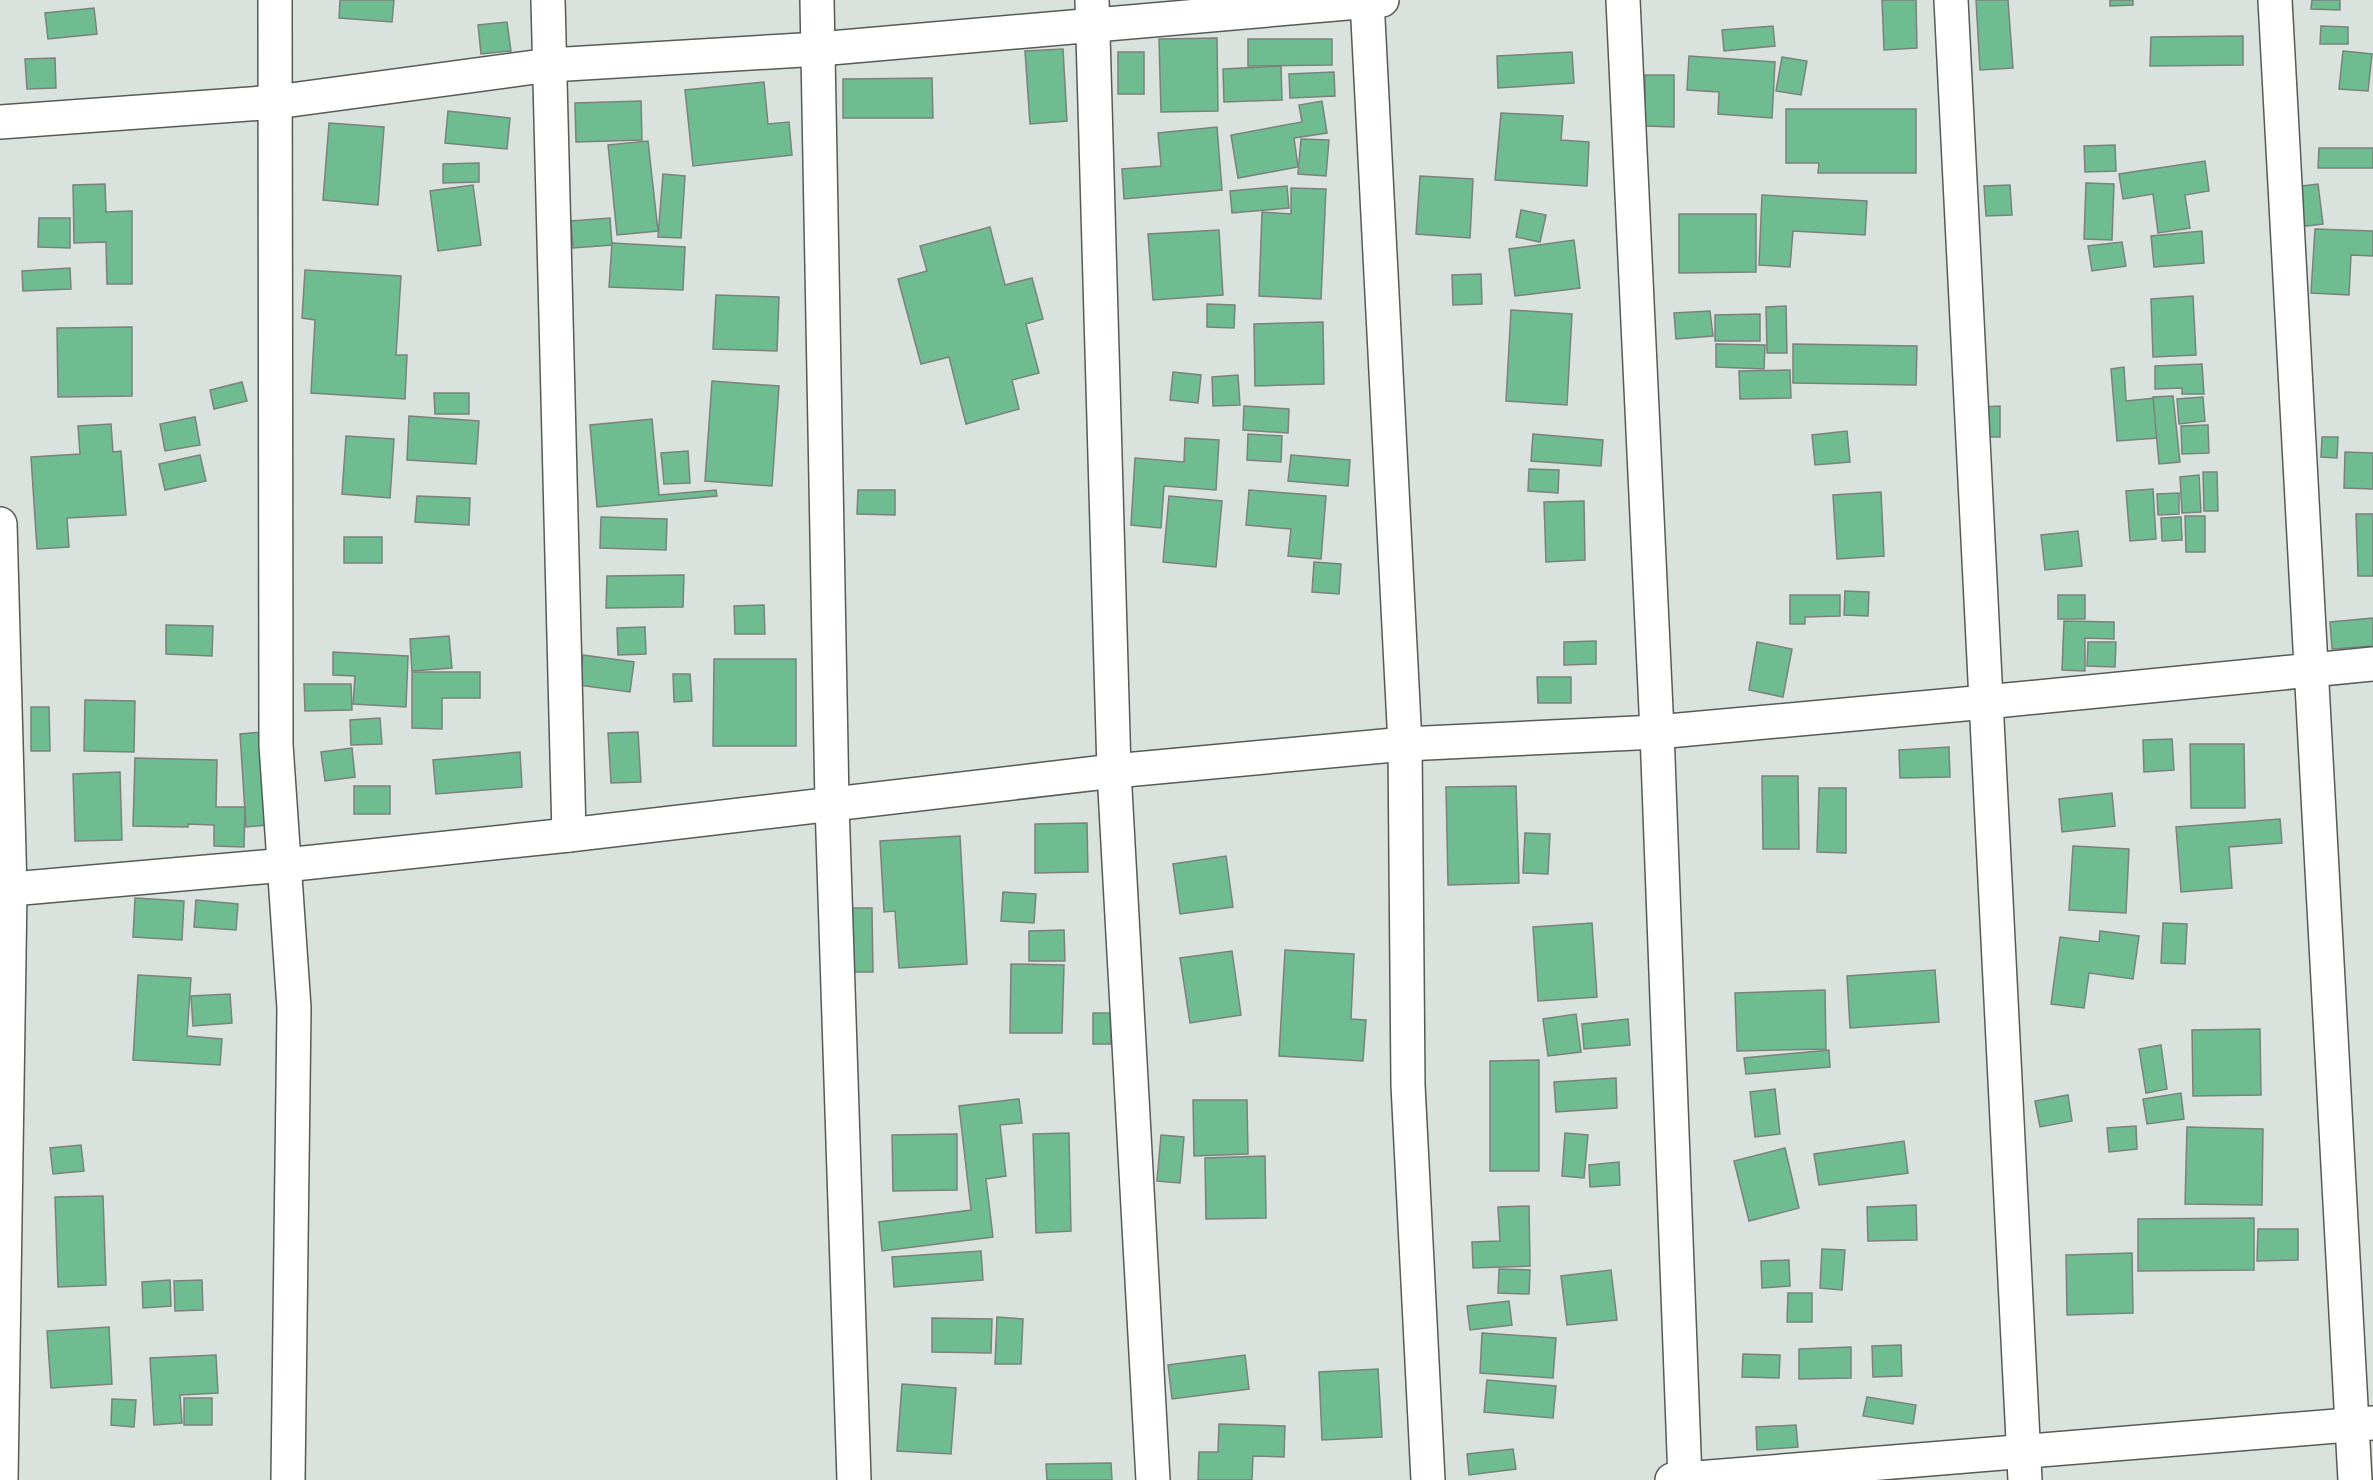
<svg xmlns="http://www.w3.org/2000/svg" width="2373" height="1480" viewBox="0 0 2373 1480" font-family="'Asap Condensed',sans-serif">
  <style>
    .building { fill: #6ebc8f; stroke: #7a827d; stroke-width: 1.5 }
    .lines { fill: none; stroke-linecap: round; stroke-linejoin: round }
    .street-casing { stroke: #555c58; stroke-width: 36 }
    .street { stroke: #fff; stroke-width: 33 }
  </style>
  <rect width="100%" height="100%" fill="#dae2dd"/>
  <g class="building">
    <polygon points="340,0 394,0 392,22 339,18"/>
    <polygon points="1882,0 1916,0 1917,48 1884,50"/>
    <polygon points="1976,0 2008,0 2013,68 1980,70"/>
    <polygon points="2110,0 2133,0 2133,5 2110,6"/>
    <polygon points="2312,0 2340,0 2340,10 2311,9"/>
    <polygon points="94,8 97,34 48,39 45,13"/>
    <polygon points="507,22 511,51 481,54 478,25"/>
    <polygon points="1773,26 1775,46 1724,51 1722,30"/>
    <polygon points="2321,26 2348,27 2348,44 2320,44"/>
    <polygon points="2243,36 2243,65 2150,66 2151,37"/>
    <polygon points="1217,38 1218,111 1161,112 1159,39"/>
    <polygon points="1248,39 1332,39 1332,65 1248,66"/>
    <polygon points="1063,49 1067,121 1030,124 1025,51"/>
    <polygon points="2343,51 2372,54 2368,91 2339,89"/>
    <rect x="1118" y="52" width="26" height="42"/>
    <polygon points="1572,52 1574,83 1498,88 1497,56"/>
    <polygon points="1689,56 1775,62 1772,118 1718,114 1719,92 1687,90"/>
    <polygon points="1782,57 1807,61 1801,95 1776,91"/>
    <polygon points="55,58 56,88 27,89 25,59"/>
    <polygon points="1281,66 1282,100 1224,102 1223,69"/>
    <polygon points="1334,72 1335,96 1290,98 1289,74"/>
    <polygon points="1645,75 1674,75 1674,127 1645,126"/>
    <polygon points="932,78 933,118 843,118 843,79"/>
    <polygon points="764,82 768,124 789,122 792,155 693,166 685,90"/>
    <polygon points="641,101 642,140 576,142 575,103"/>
    <polygon points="1322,101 1327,133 1294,138 1298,167 1238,178 1231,135 1302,122 1299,105"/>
    <polygon points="1786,109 1916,109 1916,173 1818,173 1819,163 1786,163"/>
    <polygon points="448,111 510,118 507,149 445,143"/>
    <polygon points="1501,113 1563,116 1561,140 1589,142 1587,186 1495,180"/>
    <polygon points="329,123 384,127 378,205 323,200"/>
    <polygon points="1217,127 1222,190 1124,199 1122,169 1161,166 1158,133"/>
    <polygon points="1301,139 1329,140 1326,176 1298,174"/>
    <polygon points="648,141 658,231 617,235 608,145"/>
    <polygon points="2115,145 2116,171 2085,172 2084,146"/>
    <polygon points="2319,148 2373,148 2373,168 2318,168"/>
    <polygon points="2205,161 2209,191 2185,195 2190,228 2158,233 2153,194 2123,199 2119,174"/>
    <polygon points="479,163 479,182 443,183 443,164"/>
    <polygon points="663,174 685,176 681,238 658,237"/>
    <polygon points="1420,176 1473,179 1470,238 1416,234"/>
    <polygon points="2086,183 2114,184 2112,240 2084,239"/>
    <polygon points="105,184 106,212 132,211 132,284 107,284 106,242 74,243 73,185"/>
    <polygon points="2318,184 2323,224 2299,227 2294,187"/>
    <polygon points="473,185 481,245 438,251 430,191"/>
    <polygon points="2010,185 2012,215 1986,216 1984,186"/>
    <polygon points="1287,186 1289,208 1232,213 1230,191"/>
    <polygon points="1291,188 1326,189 1321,299 1259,296 1262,212 1291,214"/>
    <polygon points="1762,195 1867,201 1865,235 1793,231 1790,267 1759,265"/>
    <polygon points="1521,210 1546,215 1540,242 1516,237"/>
    <polygon points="1679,214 1756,214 1756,272 1679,273"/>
    <polygon points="39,218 70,218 70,248 38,247"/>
    <polygon points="610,218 612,245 573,248 571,221"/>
    <polygon points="990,227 1005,285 1032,278 1043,319 1026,324 1039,373 1012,380 1019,409 966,424 949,357 921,364 898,279 927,271 920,246"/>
    <polygon points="2315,229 2373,231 2373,256 2351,255 2349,295 2311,293"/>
    <polygon points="1219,230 1223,295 1153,300 1148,234"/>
    <polygon points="2202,231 2204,263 2154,267 2151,236"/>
    <polygon points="1574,240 1580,288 1515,296 1509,249"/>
    <polygon points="2122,242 2126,266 2092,271 2088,246"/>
    <polygon points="612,243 685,247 683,290 609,287"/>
    <polygon points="70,268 71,289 23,291 22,271"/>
    <polygon points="305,270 401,276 396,355 407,355 405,399 311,393 315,320 302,318"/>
    <polygon points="1481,274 1482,304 1453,305 1452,275"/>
    <polygon points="716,295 779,297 777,351 713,349"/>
    <polygon points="2193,296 2196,355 2153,357 2151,299"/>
    <polygon points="1207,304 1235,305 1234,328 1207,327"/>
    <polygon points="1786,306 1787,353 1767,353 1766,307"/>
    <polygon points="1511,310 1572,314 1567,405 1506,401"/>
    <polygon points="1710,311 1713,336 1676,339 1674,313"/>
    <polygon points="1760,314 1760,341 1715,341 1715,315"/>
    <polygon points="1323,322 1324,384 1255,386 1254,324"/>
    <polygon points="132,327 132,396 58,397 57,328"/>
    <polygon points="1716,344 1765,345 1764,369 1716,367"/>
    <polygon points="1793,344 1917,346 1916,385 1793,383"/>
    <polygon points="2202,364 2204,394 2182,394 2182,388 2155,389 2155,366"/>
    <polygon points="2124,367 2126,401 2155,398 2158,438 2117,441 2111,369"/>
    <polygon points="1790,370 1791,398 1740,399 1739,371"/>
    <polygon points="1173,372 1201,375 1198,403 1170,400"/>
    <polygon points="1238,375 1240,405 1213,406 1212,377"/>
    <polygon points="712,381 779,386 772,486 705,481"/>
    <polygon points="242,382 247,401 214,409 210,390"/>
    <polygon points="434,393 469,393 469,414 435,414"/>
    <polygon points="2173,396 2180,462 2159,464 2153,397"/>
    <polygon points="2203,397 2205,421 2179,424 2177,399"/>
    <polygon points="1244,406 1289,409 1288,433 1243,430"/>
    <polygon points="2000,406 2000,437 1980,437 1979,407"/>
    <polygon points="409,416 479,421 476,464 407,460"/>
    <polygon points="195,417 200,445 165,451 160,424"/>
    <polygon points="652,419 659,495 716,490 717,496 597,507 590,425"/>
    <polygon points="111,424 113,452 121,451 126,515 67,518 69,547 37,549 31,457 80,454 78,426"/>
    <polygon points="2208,425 2209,453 2182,454 2181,426"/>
    <polygon points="1847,431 1850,462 1815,465 1812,435"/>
    <polygon points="1248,434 1282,436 1281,462 1247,460"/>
    <polygon points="1533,434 1603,440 1601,466 1531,461"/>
    <polygon points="346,436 394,439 390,498 342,494"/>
    <polygon points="2322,437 2338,437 2337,458 2321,457"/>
    <polygon points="1185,438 1219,440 1216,490 1164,486 1161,528 1131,525 1135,458 1184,462"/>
    <polygon points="688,451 690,483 664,484 661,453"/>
    <polygon points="2345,452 2373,453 2373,489 2344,488"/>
    <polygon points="200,455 206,481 165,490 159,464"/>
    <polygon points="1291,455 1350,460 1348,486 1288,481"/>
    <polygon points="1529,469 1559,470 1558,493 1528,491"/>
    <polygon points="2203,472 2217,472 2218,511 2204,511"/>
    <polygon points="2199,475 2201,512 2182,513 2180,477"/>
    <polygon points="2153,489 2156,539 2130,541 2126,491"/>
    <polygon points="858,490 895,490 895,515 857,514"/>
    <polygon points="1249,490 1326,496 1321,559 1288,556 1291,529 1246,525"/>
    <polygon points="1881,492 1884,556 1837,559 1833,495"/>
    <polygon points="2179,493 2179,514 2158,515 2157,494"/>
    <polygon points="417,496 470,498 469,525 415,522"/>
    <polygon points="1169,496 1222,501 1216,567 1163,562"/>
    <polygon points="1584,501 1585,560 1546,562 1544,502"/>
    <polygon points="2356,514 2373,514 2373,576 2358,576"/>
    <polygon points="2185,516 2205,516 2205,552 2186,552"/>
    <polygon points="601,517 667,519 666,550 600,548"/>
    <polygon points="2181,517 2182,540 2162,541 2161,518"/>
    <polygon points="2078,531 2082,566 2045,570 2041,535"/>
    <rect x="344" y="537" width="38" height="26"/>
    <polygon points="1314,562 1341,564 1339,594 1312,592"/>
    <polygon points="684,575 683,607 606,608 607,576"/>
    <polygon points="1845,591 1869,592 1868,616 1844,615"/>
    <polygon points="1790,595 1840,595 1840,616 1805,617 1805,624 1790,624"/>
    <rect x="2058" y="595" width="27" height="24"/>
    <polygon points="764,605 765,634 735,634 734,606"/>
    <polygon points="2373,618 2373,646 2332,649 2330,622"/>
    <polygon points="2064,621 2114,622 2114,639 2085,638 2085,671 2062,670"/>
    <polygon points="166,625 213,626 212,656 166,654"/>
    <polygon points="645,627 646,654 618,655 617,628"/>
    <polygon points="449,636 452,668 412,671 410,639"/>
    <polygon points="1596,641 1596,664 1564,665 1564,642"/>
    <polygon points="1757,642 1792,649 1783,697 1749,690"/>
    <polygon points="2088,642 2116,642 2115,667 2087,666"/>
    <polygon points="333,652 408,656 406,707 353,704 355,676 333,675"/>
    <polygon points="583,655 634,662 630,692 579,685"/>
    <polygon points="714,659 796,659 796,746 713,746"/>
    <polygon points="412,672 480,672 480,698 442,698 442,729 412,728"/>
    <polygon points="673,674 690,674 692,701 674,702"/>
    <polygon points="1537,677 1571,677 1571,703 1538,703"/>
    <polygon points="304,684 351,684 352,710 305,711"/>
    <polygon points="85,700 135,701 134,752 84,751"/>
    <polygon points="31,707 49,707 50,751 31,751"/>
    <polygon points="380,718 382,744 351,745 350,720"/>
    <polygon points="262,732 268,825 246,827 240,734"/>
    <polygon points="638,732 641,782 611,783 608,733"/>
    <polygon points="2172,739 2174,770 2144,772 2143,740"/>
    <polygon points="2190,744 2244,744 2245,808 2191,808"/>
    <polygon points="1949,747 1950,777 1900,778 1899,750"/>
    <polygon points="352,748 355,777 325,781 321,752"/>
    <polygon points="520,752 522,787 436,794 433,760"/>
    <polygon points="135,758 217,760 216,807 245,807 244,847 214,846 214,825 188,824 188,827 133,826"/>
    <polygon points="120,772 122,840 75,841 73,774"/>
    <polygon points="1762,776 1798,776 1799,849 1763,849"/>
    <rect x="354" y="786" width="36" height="28"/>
    <polygon points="1516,786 1519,883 1448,885 1446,787"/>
    <polygon points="1819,788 1846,788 1846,853 1817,852"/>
    <polygon points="2112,793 2115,826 2062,832 2059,799"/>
    <polygon points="2280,819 2282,843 2229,847 2232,888 2181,892 2176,827"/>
    <polygon points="1087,823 1088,872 1035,873 1035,824"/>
    <polygon points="1525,833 1550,834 1548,874 1523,873"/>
    <polygon points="960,836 967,964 899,968 895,911 884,912 880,841"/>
    <polygon points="2073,846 2129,849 2126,913 2069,910"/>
    <polygon points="1226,856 1233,907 1180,914 1173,864"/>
    <polygon points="1003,892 1036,894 1034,923 1001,921"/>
    <polygon points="135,898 184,901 182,940 133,937"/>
    <polygon points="196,900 238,904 236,930 194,927"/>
    <polygon points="844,908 872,908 873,972 845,972"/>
    <polygon points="1592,923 1597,997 1538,1001 1533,927"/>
    <polygon points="2163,923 2187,924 2185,964 2161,963"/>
    <polygon points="1064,930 1065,961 1029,961 1029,931"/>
    <polygon points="2100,931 2139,936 2133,979 2089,973 2084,1008 2051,1004 2060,937 2099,942"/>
    <polygon points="1285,950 1354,954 1351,1019 1366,1020 1363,1061 1279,1056"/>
    <polygon points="1232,951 1241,1015 1190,1023 1180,958"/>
    <polygon points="1011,964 1064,965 1062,1033 1010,1033"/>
    <polygon points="1935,970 1939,1022 1850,1028 1847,976"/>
    <polygon points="138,975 191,978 187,1036 222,1039 220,1065 133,1060"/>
    <polygon points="1825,990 1826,1049 1737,1051 1735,993"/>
    <polygon points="230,994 232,1023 193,1026 191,996"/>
    <polygon points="1093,1013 1110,1013 1111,1044 1093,1044"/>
    <polygon points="1576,1014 1581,1052 1548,1056 1543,1019"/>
    <polygon points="1628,1019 1630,1045 1584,1049 1582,1024"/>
    <polygon points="2260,1029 2261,1095 2193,1096 2192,1030"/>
    <polygon points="2161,1045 2167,1089 2146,1093 2139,1049"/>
    <polygon points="1829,1050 1830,1067 1746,1074 1744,1058"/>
    <polygon points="1539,1060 1539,1171 1490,1171 1490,1061"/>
    <polygon points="1616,1078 1617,1108 1556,1112 1554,1082"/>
    <polygon points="1775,1089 1780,1134 1755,1137 1750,1092"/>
    <polygon points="2181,1093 2184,1119 2147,1124 2143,1099"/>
    <polygon points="2068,1095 2072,1121 2040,1127 2035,1101"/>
    <polygon points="1019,1099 1022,1123 1000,1125 1006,1176 986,1179 993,1237 882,1251 879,1222 971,1210 959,1106"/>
    <polygon points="1193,1100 1247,1100 1248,1154 1194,1156"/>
    <polygon points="2136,1126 2137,1149 2109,1152 2107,1128"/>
    <polygon points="2187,1127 2263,1129 2262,1205 2185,1204"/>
    <polygon points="1069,1133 1071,1231 1036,1233 1033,1134"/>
    <polygon points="1565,1133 1588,1135 1584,1178 1562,1176"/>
    <polygon points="957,1134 957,1190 893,1191 892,1135"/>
    <polygon points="1161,1135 1184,1137 1180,1183 1157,1181"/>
    <polygon points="1904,1141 1908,1173 1819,1185 1814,1154"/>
    <polygon points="81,1145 84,1171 53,1174 50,1148"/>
    <polygon points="1785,1148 1799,1208 1749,1221 1734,1161"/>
    <polygon points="1265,1156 1266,1218 1206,1219 1205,1158"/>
    <polygon points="1619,1162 1620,1185 1590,1187 1589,1165"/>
    <polygon points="103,1196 106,1285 58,1287 55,1197"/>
    <polygon points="1916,1205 1917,1240 1868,1241 1867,1207"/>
    <polygon points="1529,1206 1530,1266 1473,1268 1472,1242 1500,1241 1498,1207"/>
    <polygon points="2254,1218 2254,1270 2138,1271 2138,1219"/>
    <polygon points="2258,1229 2298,1229 2298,1260 2257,1261"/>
    <polygon points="1822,1249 1845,1250 1842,1290 1820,1288"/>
    <polygon points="981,1251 983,1280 894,1287 892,1257"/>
    <polygon points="2132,1253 2133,1313 2067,1315 2066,1255"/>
    <polygon points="1789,1260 1790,1286 1762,1288 1761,1261"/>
    <polygon points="1499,1269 1530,1270 1529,1294 1498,1293"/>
    <polygon points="1611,1270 1617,1320 1567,1325 1561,1276"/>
    <polygon points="170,1280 171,1306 143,1308 142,1282"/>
    <polygon points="202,1280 203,1310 175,1311 174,1281"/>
    <polygon points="1788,1293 1812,1293 1812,1322 1787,1322"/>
    <polygon points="1509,1301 1512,1325 1470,1330 1467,1306"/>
    <polygon points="997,1317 1023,1319 1021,1364 995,1364"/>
    <polygon points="932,1318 992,1319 991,1353 932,1352"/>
    <polygon points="109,1327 112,1384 51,1388 47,1331"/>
    <polygon points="1482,1333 1556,1338 1553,1378 1480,1373"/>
    <polygon points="1901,1345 1902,1376 1873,1377 1872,1346"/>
    <polygon points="1851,1347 1851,1378 1799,1379 1799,1349"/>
    <polygon points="1743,1354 1780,1355 1779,1378 1742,1377"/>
    <polygon points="216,1355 218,1393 180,1395 182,1423 154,1425 150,1358"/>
    <polygon points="1245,1355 1249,1389 1172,1399 1168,1365"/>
    <polygon points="1378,1369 1382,1437 1322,1440 1319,1372"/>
    <polygon points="1487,1380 1556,1386 1553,1418 1484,1412"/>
    <polygon points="902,1384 956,1388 951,1454 897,1451"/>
    <polygon points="1867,1397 1916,1405 1913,1424 1863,1416"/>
    <rect x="184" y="1398" width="28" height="27"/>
    <polygon points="112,1399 136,1400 134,1427 111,1425"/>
    <polygon points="1219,1424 1285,1426 1284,1457 1253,1456 1252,1480 1198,1480 1199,1452 1218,1452"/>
    <polygon points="1796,1425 1798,1447 1757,1450 1756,1427"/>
    <polygon points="1513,1449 1516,1469 1469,1475 1467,1454"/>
    <polygon points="1111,1463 1112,1480 1047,1480 1046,1464"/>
  </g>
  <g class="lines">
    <defs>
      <g id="street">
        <polyline points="275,0 276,745 294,1008 288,1480"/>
        <polyline points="548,0 569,835"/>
        <polyline points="817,0 832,803 854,1480"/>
        <polyline points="1092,0 1114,771 1153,1480"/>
        <polyline points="1367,0 1405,744 1408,1085 1428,1480"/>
        <polyline points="1623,0 1657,732 1685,1480"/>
        <polyline points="1951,0 2025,1480"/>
        <polyline points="2275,0 2355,1480"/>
        <polyline points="0,122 276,102 550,65 819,49 1382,0"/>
        <polyline points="0,524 10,890 1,1480"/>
        <polyline points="0,890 285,865 569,835 1114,771 1405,744 1657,732 1986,702 2373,664"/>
        <polyline points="1672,1480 2373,1423"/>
      </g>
    </defs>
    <use href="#street" class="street-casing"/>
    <use href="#street" class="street"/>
  </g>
</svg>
